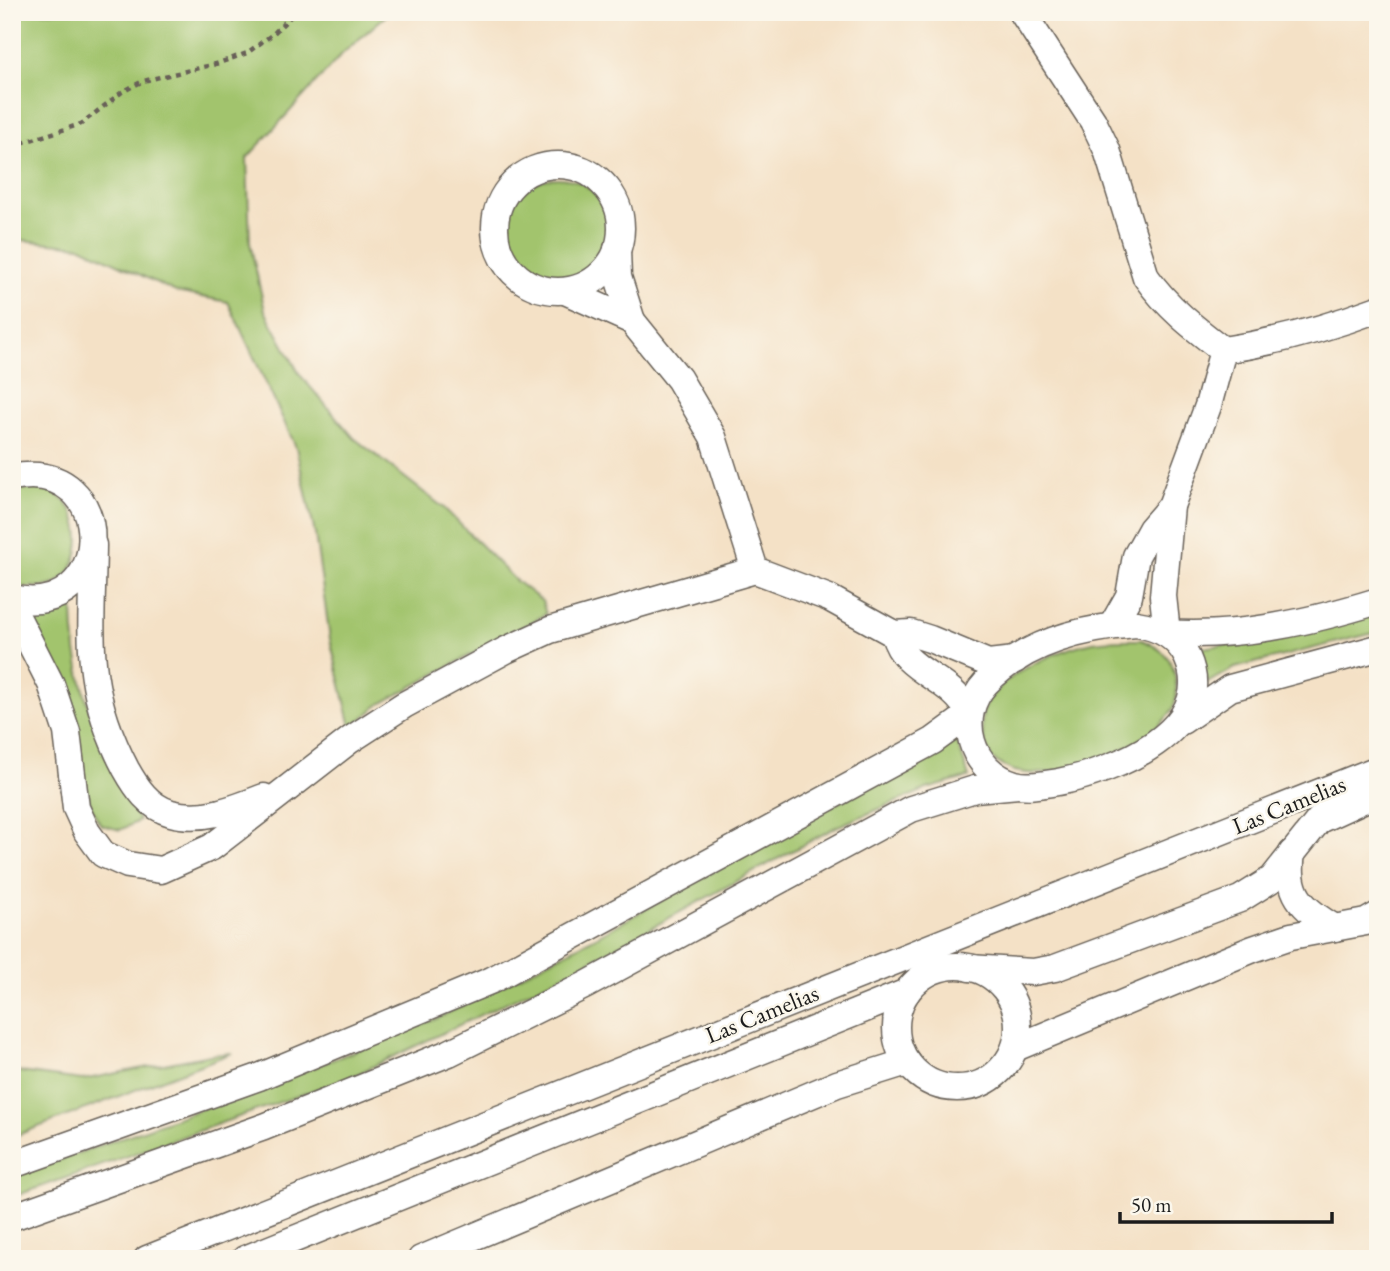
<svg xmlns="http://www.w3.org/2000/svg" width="1390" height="1271" viewBox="0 0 1390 1271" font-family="'EB Garamond',serif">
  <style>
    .green { fill: #a2c46d; stroke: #5f7044; stroke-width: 2 }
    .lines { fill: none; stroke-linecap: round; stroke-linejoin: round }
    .street-casing { stroke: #686158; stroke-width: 29 }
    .path { stroke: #686158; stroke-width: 4.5; stroke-dasharray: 5 5; stroke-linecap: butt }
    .street { stroke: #fff; stroke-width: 26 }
    .labels { text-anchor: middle; stroke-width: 5; stroke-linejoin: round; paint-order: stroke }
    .street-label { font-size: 24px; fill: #1c1c1c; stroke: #fbf7ec }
  </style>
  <rect width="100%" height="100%" fill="#fbf7ec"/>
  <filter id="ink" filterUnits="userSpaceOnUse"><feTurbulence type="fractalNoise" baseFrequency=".0143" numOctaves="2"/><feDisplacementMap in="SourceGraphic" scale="14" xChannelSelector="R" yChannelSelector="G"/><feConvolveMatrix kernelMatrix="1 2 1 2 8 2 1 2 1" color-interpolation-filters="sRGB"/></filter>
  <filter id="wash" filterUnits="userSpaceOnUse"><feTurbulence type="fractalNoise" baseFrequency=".00686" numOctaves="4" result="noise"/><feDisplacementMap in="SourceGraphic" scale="28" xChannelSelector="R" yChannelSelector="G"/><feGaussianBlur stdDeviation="1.57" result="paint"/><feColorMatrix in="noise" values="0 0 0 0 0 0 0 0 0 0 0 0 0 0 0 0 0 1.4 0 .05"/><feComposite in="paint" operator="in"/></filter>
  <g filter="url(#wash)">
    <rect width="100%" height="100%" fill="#f4e1c6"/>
    <g class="green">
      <polygon points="12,12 390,12 343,53 247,158 250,243 265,311 300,375 354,438 444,508 515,580 542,601 546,614 380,704 351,727 330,639 315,534 296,447 228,302 176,292 80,246 12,239"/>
      <circle cx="558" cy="229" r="51"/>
      <path d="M12,490c11,0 28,-3 38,1 36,15 39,73 5,93 -11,5 -31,2 -43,3z"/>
      <path d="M73,607c0,62 18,116 43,171 7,15 17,28 23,43l-19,9 -19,-5c-20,-30 -19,-70 -29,-105 -10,-36 -24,-74 -44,-105l31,-2z"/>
      <polygon points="1378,612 1378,632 1235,668 1209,682 1202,674 1202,648 1288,635"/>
      <path d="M1142,640c18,8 30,16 33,37 2,13 3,24 -5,36 -26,36 -112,70 -155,58 -8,-2 -16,-8 -23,-12 -6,-13 -12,-27 -10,-41 5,-40 77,-69 111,-76 16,-3 33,-2 49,-2z"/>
      <polygon points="957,741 969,777 927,789 836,827 574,970 351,1077 12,1197 12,1177 279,1081 438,1018 590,940 833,805"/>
      <polygon points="232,1053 12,1137 12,1071 82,1080 210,1055"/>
    </g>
  </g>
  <g filter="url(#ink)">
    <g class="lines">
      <defs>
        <g id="street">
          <path d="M1022,12l71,109 14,29 39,127c21,30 48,51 77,73"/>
          <circle cx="558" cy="228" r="63"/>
          <polyline points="565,291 632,321 618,277 617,249"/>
          <path d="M1378,309c-51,19 -101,33 -155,41l-15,56 -37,100 -8,90 4,37c72,5 143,-11 211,-32"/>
          <polyline points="632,321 679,379 713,437 755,570 829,598 894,634 911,633 930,639 988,663 1015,660"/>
          <path d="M12,478c109,-22 103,144 0,120"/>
          <path d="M93,545c-1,90 -11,140 33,224 10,18 23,38 45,44 32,9 64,-5 93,-16"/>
          <polyline points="12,607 51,684 67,732 76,808 87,832 103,854 128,865 161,870 212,847 350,740 404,705 506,650 550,630 755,570"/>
          <path d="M1136,624c22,3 41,12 51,33 33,73 -75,115 -129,125 -13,2 -30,6 -43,2 -44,-12 -61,-67 -29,-101 39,-41 96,-55 150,-59z"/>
          <polyline points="1112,626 1129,596 1136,556 1151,529 1171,506"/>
          <polyline points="1182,721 1230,688 1378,648"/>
          <path d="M1292,853c-6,40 9,55 43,75"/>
          <circle cx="957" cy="1027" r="61"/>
          <polyline points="969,968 1033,972 1055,968 1240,899 1272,879 1319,820 1378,793"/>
          <polyline points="1015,1048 1253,949 1291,936 1366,922 1378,915"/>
          <path d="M12,1165l247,-88 233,-97 441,-239 37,-27c-20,-39 -66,-40 -76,-80"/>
          <polyline points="12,1217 264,1127 449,1053 586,985 911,809 975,789 1018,785"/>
          <polyline points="147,1259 1378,769"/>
          <polyline points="245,1259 907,992"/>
          <polyline points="421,1259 837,1084 907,1062"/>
        </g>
      </defs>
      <use href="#street" class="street-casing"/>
      <g class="path">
        <polyline points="12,20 19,12"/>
        <polyline points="12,146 81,124 122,92 143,81 216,64 247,53 273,34 295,12"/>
      </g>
      <use href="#street" class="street"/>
    </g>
  </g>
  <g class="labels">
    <g class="street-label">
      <text transform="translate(1289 805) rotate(-22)" y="8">Las Camelias</text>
      <text transform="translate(762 1014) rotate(-22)" y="8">Las Camelias</text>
    </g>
  </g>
  <rect width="1390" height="1271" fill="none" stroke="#fbf7ec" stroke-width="42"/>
  <path d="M1120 1212v10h212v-10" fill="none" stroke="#1c1c1c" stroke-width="3.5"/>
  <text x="1131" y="1212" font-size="21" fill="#1c1c1c" stroke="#fbf7ec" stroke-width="5" paint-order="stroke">50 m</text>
</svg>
